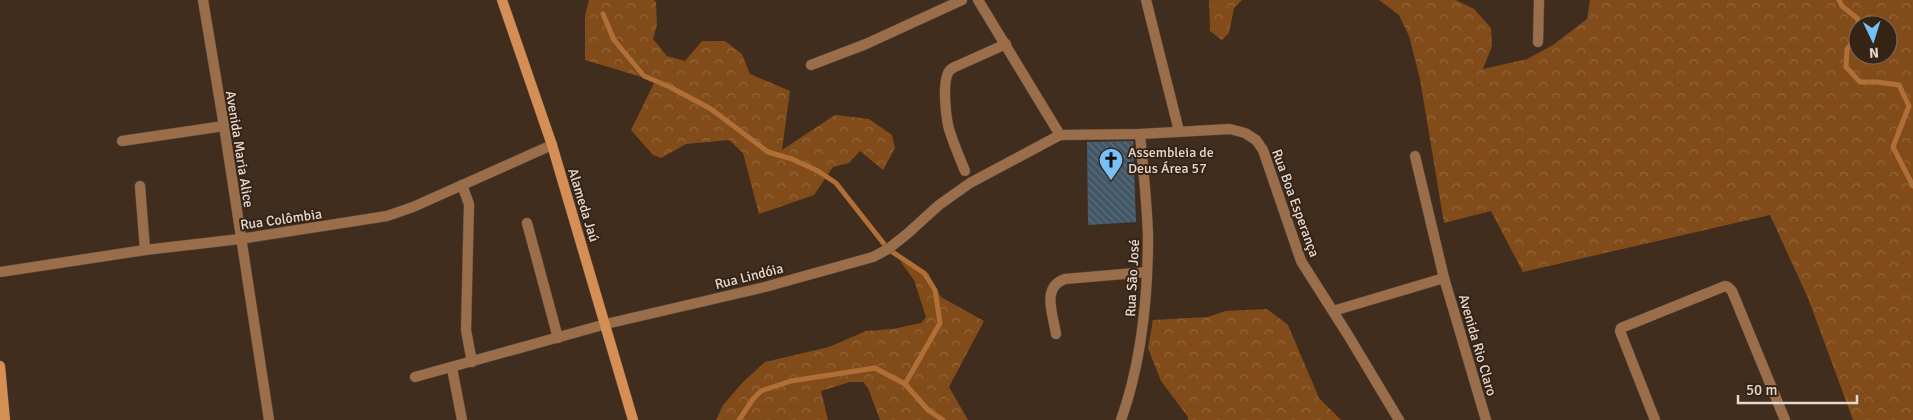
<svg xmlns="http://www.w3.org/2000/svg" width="1913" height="420" viewBox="0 0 1913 420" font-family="Signika,sans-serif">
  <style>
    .forest { fill: url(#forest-crowns); fill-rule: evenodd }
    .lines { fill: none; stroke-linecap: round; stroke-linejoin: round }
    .stream { stroke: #b06f37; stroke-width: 5 }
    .building { fill: url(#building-back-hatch) }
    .street-casing { stroke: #5e4c3e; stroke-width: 11 }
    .secondary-casing { stroke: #5e4c3e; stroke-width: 11 }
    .street { stroke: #9a6e4a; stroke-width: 10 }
    .secondary { stroke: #d58e53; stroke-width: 10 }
    .labels { text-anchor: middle; stroke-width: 4; stroke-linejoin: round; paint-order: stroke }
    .street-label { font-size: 14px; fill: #e5d8cf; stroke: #352315 }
    .poi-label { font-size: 14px; fill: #e5d8cf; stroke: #352315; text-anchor: start }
  </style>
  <defs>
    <pattern id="forest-crowns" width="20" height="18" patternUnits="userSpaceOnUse" patternTransform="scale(1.25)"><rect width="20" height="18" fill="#824c1a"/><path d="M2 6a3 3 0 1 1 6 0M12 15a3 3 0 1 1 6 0" fill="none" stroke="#94653a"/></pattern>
    <pattern id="building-back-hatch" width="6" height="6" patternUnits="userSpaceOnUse" patternTransform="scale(1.25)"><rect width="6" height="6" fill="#415666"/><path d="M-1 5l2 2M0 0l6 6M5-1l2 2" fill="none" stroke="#5c6e7b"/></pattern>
  </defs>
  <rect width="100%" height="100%" fill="#402d1e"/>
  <g class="forest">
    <polygon points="589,0 654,0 656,2 657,25 653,39 667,56 685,61 702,41 725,41 742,54 750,74 790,91 782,150 835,115 869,119 892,135 895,148 883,170 860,151 849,163 833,167 814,195 759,214 743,153 729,140 686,144 661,158 653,155 631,130 655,81 585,60 585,15"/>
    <polygon points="1209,0 1242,0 1234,8 1229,33 1222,40 1210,31"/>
    <path d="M1379,0h77l18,9 17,19 1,18 -9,23 44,-10 26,-14 34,-26 3,-19h323v420h-60l-45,-122 -38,-83 -247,57 -32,-61 -47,12 -24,-144 -11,-43 -10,-21zM1858,25h30v30h-30z"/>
    <polygon points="900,261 928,273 941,297 984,321 949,387 968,420 880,420 868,388 863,382 850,382 821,391 828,420 716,420 723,405 743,382 765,362 829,347 866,331 893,329 921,323 926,317 914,280"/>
    <polygon points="1267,309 1288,325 1319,398 1341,420 1188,420 1188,417 1161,381 1148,348 1153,320 1208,317 1225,311"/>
  </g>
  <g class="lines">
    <g class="stream">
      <polyline points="1839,0 1842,6 1858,19 1858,26"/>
      <polyline points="603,14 614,40 644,76 670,87 711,109 768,152 792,159 818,171 836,183 888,249 924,273 935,290 940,323 905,384"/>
      <polyline points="1858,35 1847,49 1846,67 1860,82 1877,82 1899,85 1909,106 1893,147 1913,186"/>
      <polyline points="739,420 753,399 761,391 791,381 875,368 905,384 928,410 943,420"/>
    </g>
  </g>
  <polygon class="building" points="1133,141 1136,222 1088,225 1087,142"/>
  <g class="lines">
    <defs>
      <g id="street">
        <polyline points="203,0 224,126 269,420"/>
        <polyline points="978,0 1060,135"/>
        <polyline points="1146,0 1179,131"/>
        <polyline points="1538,42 1539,0"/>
        <polyline points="811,65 866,44 962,0"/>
        <polyline points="122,141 224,126"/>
        <polyline points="1415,156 1444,278 1486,420"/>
        <path d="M965,171c-5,-12 -10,-24 -14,-36 -5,-12 -10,-55 -1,-65 1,-1 6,-4 7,-4l49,-22"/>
        <polyline points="462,185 469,204 466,330 472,362"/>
        <polyline points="140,186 145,250"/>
        <polyline points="527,223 558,338"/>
        <polyline points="0,272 145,250 240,239 387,216 413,207 552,145"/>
        <polyline points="1333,311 1444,278"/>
        <path d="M1056,334c-3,-20 -15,-47 9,-55l82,-7"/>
        <polyline points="452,368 462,420"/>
        <polyline points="415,377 606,324 765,287 873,257 888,249 907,234 939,205 970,183 1060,135 1140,134 1230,129 1245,133 1256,140 1263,150 1301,261 1348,335 1399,420"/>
        <path d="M1121,420c21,-59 27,-121 27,-184 -1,-34 -5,-68 -8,-102"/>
        <polyline points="1655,420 1620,331 1621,328 1725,286 1728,287 1732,291 1785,420"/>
      </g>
      <g id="secondary">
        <polyline points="502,0 552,145 633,420"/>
        <polyline points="0,366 5,420"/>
      </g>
    </defs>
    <use href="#street" class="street-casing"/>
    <use href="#secondary" class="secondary-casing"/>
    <use href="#street" class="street"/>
    <use href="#secondary" class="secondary"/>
  </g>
  <defs>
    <symbol id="church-pin" viewBox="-11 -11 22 30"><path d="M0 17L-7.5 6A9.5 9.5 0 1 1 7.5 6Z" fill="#76c0f7" stroke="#352315"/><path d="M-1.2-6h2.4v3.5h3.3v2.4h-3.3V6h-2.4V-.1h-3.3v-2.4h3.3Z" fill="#111"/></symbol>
  </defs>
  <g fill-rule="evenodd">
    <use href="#church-pin" x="1097" y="146" width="28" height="38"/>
  </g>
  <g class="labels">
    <g class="street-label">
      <text transform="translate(240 149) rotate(81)" y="5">Avenida Maria Alice</text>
      <text transform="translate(1296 203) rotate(70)" y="5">Rua Boa Esperança</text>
      <text transform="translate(584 205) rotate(73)" y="5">Alameda Jaú</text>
      <text transform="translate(281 219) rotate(-8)" y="5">Rua Colômbia</text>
      <text transform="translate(749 276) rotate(-14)" y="5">Rua Lindóia</text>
      <text transform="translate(1132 278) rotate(-87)" y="5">Rua São José</text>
      <text transform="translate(1478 345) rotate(74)" y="5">Avenida Rio Claro</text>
    </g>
    <g class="poi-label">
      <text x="1128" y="157">Assembleia de<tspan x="1128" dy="16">Deus Área 57</tspan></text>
    </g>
  </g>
  <g transform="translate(1873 40) rotate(176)"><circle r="24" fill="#352315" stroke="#7b6b5f"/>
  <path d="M0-4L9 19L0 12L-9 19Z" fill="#76c0f7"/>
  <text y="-8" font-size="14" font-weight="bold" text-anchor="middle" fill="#e5d8cf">N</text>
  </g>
  <path d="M1738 395v8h119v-8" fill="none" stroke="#e5d8cf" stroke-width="2.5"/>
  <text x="1746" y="395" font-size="15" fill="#e5d8cf" stroke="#352315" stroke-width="4" paint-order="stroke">50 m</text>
</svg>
